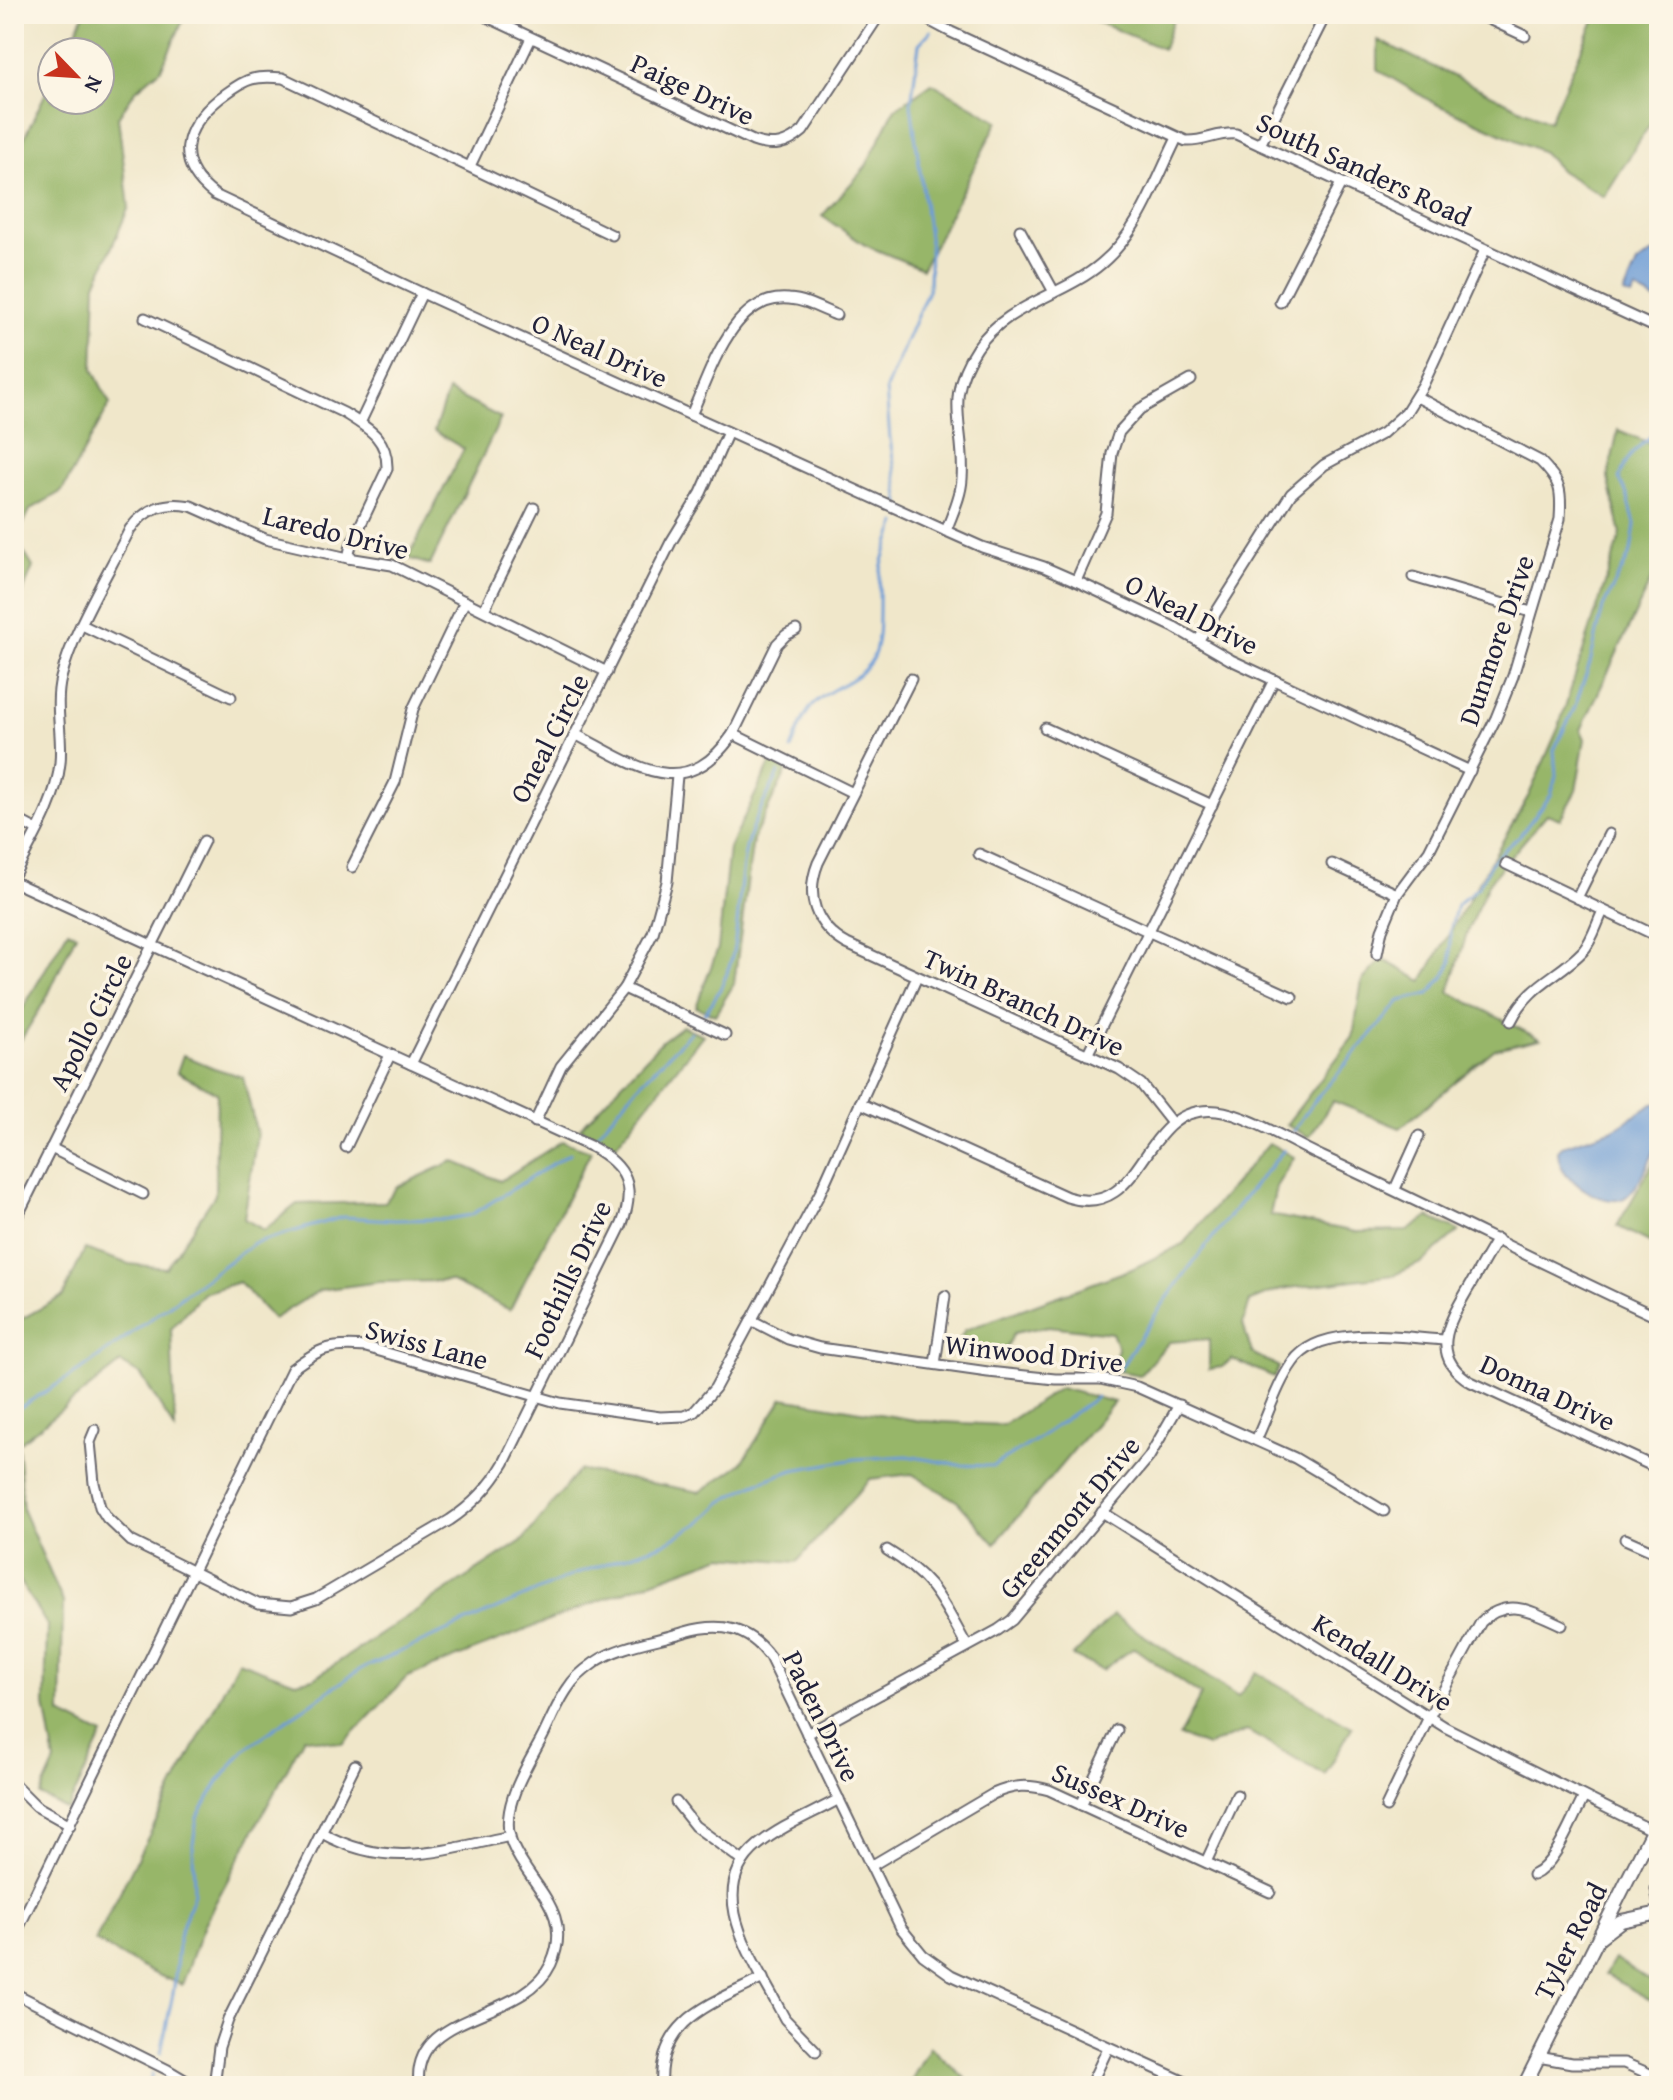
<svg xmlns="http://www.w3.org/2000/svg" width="1673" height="2100" viewBox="0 0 1673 2100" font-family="'Gentium Book Plus',serif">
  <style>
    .forest { fill: #97b669; stroke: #5c6c52; stroke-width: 2 }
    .water { fill: #6d9cd6; stroke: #485f88; stroke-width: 2 }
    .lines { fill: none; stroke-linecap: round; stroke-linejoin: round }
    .stream { stroke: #6d9cd6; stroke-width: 3 }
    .street-casing { stroke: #6a676d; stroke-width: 13 }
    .secondary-casing { stroke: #6a676d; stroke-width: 16 }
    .street { stroke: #fff; stroke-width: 9 }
    .secondary { stroke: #fff; stroke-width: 12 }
    .labels { text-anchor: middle; stroke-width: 7; stroke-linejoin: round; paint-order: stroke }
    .street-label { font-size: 28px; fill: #22223b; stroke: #fcf5e5 }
  </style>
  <rect width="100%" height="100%" fill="#fcf5e5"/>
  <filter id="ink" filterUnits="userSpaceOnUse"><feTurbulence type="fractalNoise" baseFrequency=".0125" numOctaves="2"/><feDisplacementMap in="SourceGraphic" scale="16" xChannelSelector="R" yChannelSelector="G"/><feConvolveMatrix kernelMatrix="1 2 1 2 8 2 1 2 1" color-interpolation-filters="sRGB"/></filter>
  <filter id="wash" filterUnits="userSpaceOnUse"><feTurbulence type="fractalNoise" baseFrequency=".006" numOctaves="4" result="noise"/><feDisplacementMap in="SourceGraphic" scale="32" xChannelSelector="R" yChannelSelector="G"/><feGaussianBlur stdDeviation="1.8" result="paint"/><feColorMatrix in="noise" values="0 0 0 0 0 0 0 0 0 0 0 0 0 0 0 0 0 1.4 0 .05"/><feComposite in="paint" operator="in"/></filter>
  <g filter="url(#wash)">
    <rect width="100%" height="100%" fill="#f0e7ca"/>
    <g class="forest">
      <polygon points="84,14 186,14 161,69 136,90 118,117 129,207 96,284 93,370 110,404 62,491 30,510 16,539 33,567 14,613 14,159 52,80 52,100 100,100 100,52 66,52"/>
      <polygon points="1078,14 1175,14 1163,49"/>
      <polygon points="1597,14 1659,14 1659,110 1604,197 1561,171 1543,152 1436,104 1378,70 1378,40 1549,122"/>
      <polygon points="932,83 998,121 922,269 865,245 822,216 865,168 895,109"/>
      <polygon points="448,391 501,418 430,565 408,558 464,449 434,431"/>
      <polygon points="1618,430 1659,447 1659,563 1581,730 1585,739 1576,791 1560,819 1547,814 1489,882 1469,927 1449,992 1540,1039 1495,1049 1400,1128 1333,1101 1309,1137 1286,1125 1353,1037 1362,981 1382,959 1422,981 1529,795 1558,729 1621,534 1608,477"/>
      <polygon points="771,762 787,770 753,839 734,984 715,1015 696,1007 718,948 729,848"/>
      <polygon points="68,930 76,934 46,999 14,1051 14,1024"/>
      <polygon points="682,1026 703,1035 615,1146 580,1128 662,1041"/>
      <polygon points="183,1055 214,1068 243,1077 257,1134 244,1219 264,1230 297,1204 385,1202 397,1187 453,1161 500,1181 562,1141 591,1151 510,1310 450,1281 379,1282 320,1290 273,1319 239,1282 203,1293 171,1329 175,1430 141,1375 121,1363 18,1444 23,1511 63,1602 61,1714 103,1735 67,1810 40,1795 55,1762 45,1705 47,1625 16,1576 14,1567 14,1323 63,1296 85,1249 129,1264 166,1268 215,1195 217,1093 177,1072"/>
      <polygon points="1269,1143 1294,1157 1276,1187 1270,1215 1356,1232 1407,1231 1429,1217 1459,1231 1423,1262 1394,1275 1281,1289 1250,1301 1243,1324 1252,1353 1279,1367 1274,1377 1232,1359 1222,1367 1209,1369 1209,1339 1169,1342 1140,1375 1112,1370 1118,1348 1112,1333 1048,1326 1014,1333 1000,1360 968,1358 956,1352 956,1345 965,1330 1132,1269 1183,1244"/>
      <polygon points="1659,1153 1659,1247 1617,1226"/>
      <polygon points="1060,1388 1114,1402 995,1544 958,1502 912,1474 870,1479 797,1562 722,1556 604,1599 407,1677 343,1744 304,1737 204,1924 182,1985 151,1972 95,1941 238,1661 295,1682 314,1678 523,1540 579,1470 700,1492 741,1464 783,1398 921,1421 1003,1425"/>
      <polygon points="1113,1615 1238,1697 1256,1672 1352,1727 1325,1775 1247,1731 1207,1746 1179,1736 1201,1695 1134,1648 1102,1670 1073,1656"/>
      <polygon points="1614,1959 1659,1986 1659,2005 1605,1974"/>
      <polygon points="930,2047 974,2086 908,2086"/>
    </g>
    <g class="water">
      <polygon points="1659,249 1659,302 1636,290 1632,297 1624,294 1637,264"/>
      <path d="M1659,1103c0,12 3,28 -1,38 -6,16 -18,44 -31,55 -18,15 -61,-14 -67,-33 -1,-1 -2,-11 -2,-12l4,-5 52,-17 39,-25z"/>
    </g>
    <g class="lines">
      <g class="stream">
        <polyline points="946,18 951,14"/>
        <polyline points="900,503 890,439 886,389 929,288 930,245 911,104 919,44 931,31"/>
        <path d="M791,749c7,-16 12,-36 26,-48 17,-15 41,-20 54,-40 13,-21 5,-67 10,-92 3,-15 10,-31 16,-46"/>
        <path d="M704,1014c42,-54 29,-99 41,-161 5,-28 21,-54 34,-80"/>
        <path d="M1293,1132l18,-27 89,-104 29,-7 14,-16 8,-16 -1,-32 7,-25 21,-18 15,-27 27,-25 31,-40 5,-20 -2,-25 20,-41 16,-46 13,-56 28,-55 4,-28 -8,-30 -8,-15c9,-27 20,-32 40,-50"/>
        <polyline points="594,1138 638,1086 691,1032"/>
        <path d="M1120,1369c48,-78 105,-149 164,-219"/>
        <polyline points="14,1411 84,1368 254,1243 343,1217 394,1220 447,1219 471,1215 570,1153"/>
        <polyline points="161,2053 174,1988 179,1936 194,1893 193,1844 197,1817 220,1780 245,1749 359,1670 575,1574 663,1544 701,1522 722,1502 754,1484 793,1470 856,1459 907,1456 959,1465 993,1466 1033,1442 1096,1397"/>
        <polyline points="148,2086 152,2074"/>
      </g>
    </g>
  </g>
  <g filter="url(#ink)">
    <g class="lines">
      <defs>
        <g id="street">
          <path d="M481,14l272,127c20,7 34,4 50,-10l77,-117"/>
          <path d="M917,14l34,18 235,109c18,1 33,-9 50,-7l423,195"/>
          <polyline points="1478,14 1525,36"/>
          <polyline points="1260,145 1326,14"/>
          <polyline points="470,166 531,38"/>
          <polyline points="1020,230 1054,292"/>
          <path d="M612,235l-329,-157c-10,-1 -21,-2 -31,1 -12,3 -22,12 -32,19 -37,30 -47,65 -5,97l207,98 524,238 36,16 62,20 32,14 98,46 57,33 239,111"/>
          <polyline points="1280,302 1341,183"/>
          <path d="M145,318l199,95c24,15 44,25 43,56l-36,76 -3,13"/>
          <path d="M691,415c19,-41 41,-122 98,-116 17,1 32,10 47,16"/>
          <polyline points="360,423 422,293"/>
          <path d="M946,531c6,-17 15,-34 16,-52 4,-52 -20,-79 15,-131 29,-44 87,-52 125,-85 37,-31 54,-83 75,-125"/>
          <polyline points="1413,577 1531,612"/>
          <polyline points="1076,581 1106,513 1112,453 1119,432 1140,409 1191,380"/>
          <polyline points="484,610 534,508"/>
          <polyline points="82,625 231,697"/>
          <polyline points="1198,641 1291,494 1324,465 1383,433 1406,412 1423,385 1485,250"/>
          <path d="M911,679l-93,184c-13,33 -3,63 29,81l272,125 22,15 30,38"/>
          <polyline points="1045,728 1212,805"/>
          <path d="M575,734c60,31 109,71 158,0l44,-90 9,-9 10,-5"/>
          <polyline points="733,734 853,793"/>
          <polyline points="14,818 37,830"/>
          <polyline points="979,854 1292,997"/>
          <polyline points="1332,864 1397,894"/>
          <polyline points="1506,864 1659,937"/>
          <polyline points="352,867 395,782 413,709 465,601"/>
          <path d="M14,875c18,-35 42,-72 46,-112 3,-28 -6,-57 1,-85 11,-46 48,-106 69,-149 16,-21 35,-28 61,-23l74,33 83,19 44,7 215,107"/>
          <path d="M14,882l578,265c35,19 44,40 30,77l-118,239c-14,24 -30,41 -54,57l-134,79 -25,8 -33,-3 -127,-63 -24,-23 -7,-11 -6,-24 -4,-41 5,-12"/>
          <polyline points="1577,898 1609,834"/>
          <path d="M1377,954l5,-24 15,-36 32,-43 67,-133 17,-42 47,-157c2,-29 1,-37 -20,-58l-123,-64"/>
          <polyline points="624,988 725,1035"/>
          <path d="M1511,1021c19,-38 46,-43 72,-70 9,-10 14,-28 20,-40"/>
          <polyline points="1087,1055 1274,680"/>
          <polyline points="411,1064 671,542 701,493 728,432"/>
          <path d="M860,1103l207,94c80,25 72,-95 150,-86 30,3 77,33 106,46 113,52 223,109 336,161"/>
          <polyline points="535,1122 561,1066 624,988 653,933 667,882 677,776"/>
          <polyline points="346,1147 390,1055"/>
          <polyline points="51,1148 143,1194"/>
          <polyline points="1395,1189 1419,1136"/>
          <polyline points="14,1223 204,841"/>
          <path d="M1497,1239c-10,16 -19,33 -29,50 -19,33 -40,67 3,93l188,87"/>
          <polyline points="751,1320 788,1339 820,1348 988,1372 1055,1379 1100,1379 1137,1387 1295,1458 1384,1511"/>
          <polyline points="935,1364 945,1296"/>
          <path d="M1256,1440c12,-25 21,-56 37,-78 28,-40 110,-24 152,-22"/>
          <polyline points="1102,1512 1445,1727 1659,1834"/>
          <polyline points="1625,1539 1659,1554"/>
          <path d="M887,1550c48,29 54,50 80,96"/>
          <polyline points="807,1734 998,1630 1012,1620 1149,1457 1179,1405"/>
          <polyline points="14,1784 36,1806 70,1825"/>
          <polyline points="676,1802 695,1826 743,1861"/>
          <polyline points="1081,1805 1117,1730"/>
          <path d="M1386,1807l43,-90 52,-95c28,-26 52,-10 81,3"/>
          <path d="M322,1833c66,37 119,18 188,3"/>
          <polyline points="1206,1862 1237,1795"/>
          <path d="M871,1866l122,-72c20,-9 35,-10 56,-4l221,102"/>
          <polyline points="1659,1870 1656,1889 1659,1906"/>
          <path d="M1533,1875c22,-9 39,-56 51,-78"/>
          <path d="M14,1937l278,-568c28,-21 37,-25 74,-22l194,56 100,14 24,-1 10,-4 21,-24 105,-195 97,-216"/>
          <polyline points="14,1993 168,2070 195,2086"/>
          <path d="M816,2051l-31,-32 -6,-11c-25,-48 -77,-117 -21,-163 23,-19 54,-31 81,-46"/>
          <polyline points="1538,2057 1572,2063 1624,2063 1659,2078"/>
          <polyline points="214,2086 219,2047 228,2020 355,1765"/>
          <path d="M419,2086c-9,-77 104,-63 132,-122 24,-53 -22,-78 -39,-120 -14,-36 15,-77 31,-108 8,-16 15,-34 25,-48 6,-10 16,-18 26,-25 25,-18 62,-22 91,-31 36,-10 63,-5 85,25l131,271 22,27 28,20 243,111"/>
          <path d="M662,2086c-5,-67 52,-83 101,-108"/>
          <polyline points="1090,2086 1108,2048"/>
        </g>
        <g id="secondary">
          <polyline points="1600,1937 1621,1921 1659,1913"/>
          <polyline points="1524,2086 1659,1817"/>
        </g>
      </defs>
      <use href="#street" class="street-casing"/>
      <use href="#secondary" class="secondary-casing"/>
      <use href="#street" class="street"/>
      <use href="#secondary" class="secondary"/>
    </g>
  </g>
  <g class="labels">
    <g class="street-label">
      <text transform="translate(693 89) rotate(25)" y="10">Paige Drive</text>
      <text transform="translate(1364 169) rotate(25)" y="10">South Sanders Road</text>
      <text transform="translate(600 350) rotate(24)" y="10">O Neal Drive</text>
      <text transform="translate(336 532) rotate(14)" y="10">Laredo Drive</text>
      <text transform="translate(1192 614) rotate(27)" y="10">O Neal Drive</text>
      <text transform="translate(1496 640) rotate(-71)" y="10">Dunmore Drive</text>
      <text transform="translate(549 738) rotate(-63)" y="10">Oneal Circle</text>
      <text transform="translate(1024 1002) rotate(25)" y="10">Twin Branch Drive</text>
      <text transform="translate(90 1022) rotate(-63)" y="10">Apollo Circle</text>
      <text transform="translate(567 1279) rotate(-65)" y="10">Foothills Drive</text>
      <text transform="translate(427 1344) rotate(15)" y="10">Swiss Lane</text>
      <text transform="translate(1034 1353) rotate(6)" y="10">Winwood Drive</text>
      <text transform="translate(1548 1392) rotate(25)" y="10">Donna Drive</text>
      <text transform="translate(1069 1517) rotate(-50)" y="10">Greenmont Drive</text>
      <text transform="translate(1383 1662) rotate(32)" y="10">Kendall Drive</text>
      <text transform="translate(822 1716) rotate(64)" y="10">Paden Drive</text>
      <text transform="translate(1121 1800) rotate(24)" y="10">Sussex Drive</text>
      <text transform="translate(1570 1941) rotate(-63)" y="10">Tyler Road</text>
    </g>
  </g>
  <rect width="1673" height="2100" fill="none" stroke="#fcf5e5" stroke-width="48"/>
  <g transform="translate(76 76) rotate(115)"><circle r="38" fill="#fcf5e5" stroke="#a5a1a1" stroke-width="2"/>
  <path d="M0-6L14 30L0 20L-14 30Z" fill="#c8321e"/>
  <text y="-12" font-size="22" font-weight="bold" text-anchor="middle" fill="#22223b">N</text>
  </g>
</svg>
